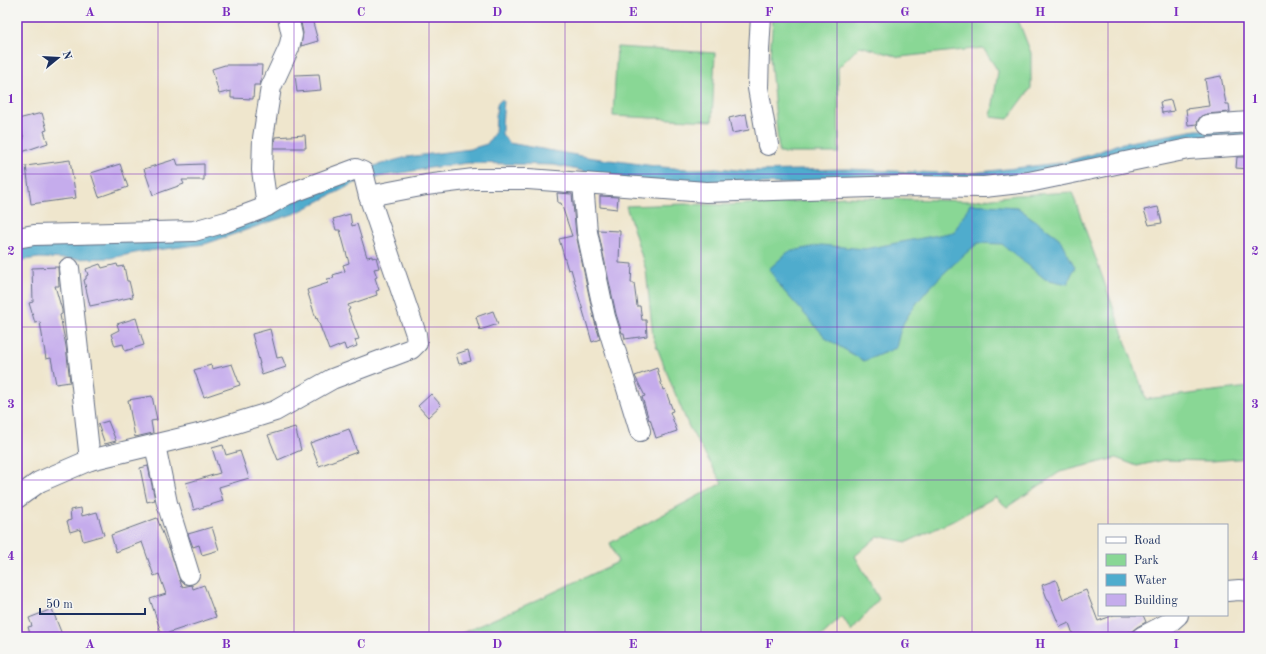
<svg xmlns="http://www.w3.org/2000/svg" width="1266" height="654" viewBox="0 0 1266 654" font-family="'Old Standard TT',serif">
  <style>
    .green { fill: #89d795; stroke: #52837a }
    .water { fill: #4faccd; stroke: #356e96 }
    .building { fill: #c5acec }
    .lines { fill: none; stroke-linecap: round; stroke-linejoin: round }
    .minor-casing { stroke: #656f85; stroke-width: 22 }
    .minor { stroke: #fff; stroke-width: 20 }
    .grid { fill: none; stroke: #7b2cbf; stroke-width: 1; stroke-opacity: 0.55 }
    .neatline { fill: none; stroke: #7b2cbf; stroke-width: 1.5 }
    .grid-label { font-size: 13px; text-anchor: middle; font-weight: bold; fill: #7b2cbf }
  </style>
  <rect width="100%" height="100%" fill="#f6f6f2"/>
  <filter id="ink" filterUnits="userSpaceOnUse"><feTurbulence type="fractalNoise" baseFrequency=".025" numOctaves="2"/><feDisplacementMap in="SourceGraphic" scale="8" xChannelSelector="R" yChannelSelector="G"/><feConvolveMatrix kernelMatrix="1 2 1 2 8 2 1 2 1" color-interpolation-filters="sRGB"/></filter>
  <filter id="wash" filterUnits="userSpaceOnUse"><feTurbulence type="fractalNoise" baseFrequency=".012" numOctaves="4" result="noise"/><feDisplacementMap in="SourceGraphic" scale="16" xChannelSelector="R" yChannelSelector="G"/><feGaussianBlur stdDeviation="0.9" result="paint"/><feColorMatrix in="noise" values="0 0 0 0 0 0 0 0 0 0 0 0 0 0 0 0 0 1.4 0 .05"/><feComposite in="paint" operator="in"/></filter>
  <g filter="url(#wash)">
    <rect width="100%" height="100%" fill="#efe6cd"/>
    <g class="green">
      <polygon points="773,17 1017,17 1031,53 1031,88 1008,119 991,117 998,71 983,48 900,57 860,46 838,68 839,153 779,153 770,56"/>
      <polygon points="617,47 715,53 712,121 613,116"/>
      <polygon points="1072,192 1146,399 1249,387 1249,458 1211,461 1163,460 1137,466 1116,458 1060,472 1007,507 995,497 953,521 907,542 878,536 855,556 879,599 851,631 842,617 820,637 453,637 537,600 618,562 610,543 722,483 689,427 672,386 653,337 646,270 626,206 684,204 728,205 801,201 844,197 969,201 1017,195"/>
    </g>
    <g class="water">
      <polygon points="502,99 504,101 502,124 502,134 509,143 587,157 662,167 687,169 717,168 749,171 848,169 963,174 1059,163 1093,154 1118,144 1196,130 1249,129 1249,138 1039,175 803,184 630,181 554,165 468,163 436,167 372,178 355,183 296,213 205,244 140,252 111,258 71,259 39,258 17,261 17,240 185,235 363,169 407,157 470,149 487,144 495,132 497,104"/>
      <path d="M970,204l47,3 42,31 16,29 -8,17 -22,-5 -43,-35 -24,-1c-27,23 -56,48 -74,79 -4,7 -6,18 -8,26l-32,13 -37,-22 -44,-49 -14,-21 19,-17 33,-7 44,4 89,-17z"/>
    </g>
    <g id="blocks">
      <g class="building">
        <polygon points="312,19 318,41 301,46 303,33 301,22"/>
        <polygon points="225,65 262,65 261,81 260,85 254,85 253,99 231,98 231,91 219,94 212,69"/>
        <polygon points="319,74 321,90 297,92 295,75"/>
        <polygon points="1221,76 1226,104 1229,104 1230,112 1207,114 1201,116 1198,120 1197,124 1188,125 1186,109 1209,106 1205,79"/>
        <polygon points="1171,100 1174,111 1162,113 1160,102"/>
        <polygon points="42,113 47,130 44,131 48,143 19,153 17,146 17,141 24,139 18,119"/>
        <polygon points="746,114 749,130 732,133 729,118"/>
        <polygon points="305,135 306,148 274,148 275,137"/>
        <polygon points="1237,157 1249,157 1249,169 1236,168"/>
        <polygon points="176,159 178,165 204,164 204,180 182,180 184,184 153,195 144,169"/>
        <polygon points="70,160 76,198 31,204 26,166"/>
        <polygon points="120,164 128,187 99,197 91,173"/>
        <polygon points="557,193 572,194 576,234 594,319 600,339 592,342 571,269 568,270 559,239 572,236 561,203 558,203"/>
        <polygon points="600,196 618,197 617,209 600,207"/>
        <polygon points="1158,207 1162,223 1149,225 1144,210"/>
        <polygon points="350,214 352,226 357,224 367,257 372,256 372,258 376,257 379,268 374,269 377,277 375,278 379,290 376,291 377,295 348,305 350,309 348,310 359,339 355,340 357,346 346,350 344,344 329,350 317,318 316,319 307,290 328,283 327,279 334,278 333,275 345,271 343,265 349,263 340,230 336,230 333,219"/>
        <polygon points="598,230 620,231 619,263 632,264 631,283 634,283 637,306 640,306 642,320 646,320 647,336 625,339 624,333 622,333 616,314"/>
        <polygon points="100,264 102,268 117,264 118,267 124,266 127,281 129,281 133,297 90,306 84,280 86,279 86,276 88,275 86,269"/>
        <polygon points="58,267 59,286 55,286 62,310 62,314 60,315 66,346 70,382 56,384 51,358 46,359 40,322 35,323 29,303 33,302 32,268"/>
        <polygon points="493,311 498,324 480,330 476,317"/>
        <polygon points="136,318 144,345 125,351 123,344 115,346 111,334 119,330 117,324"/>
        <polygon points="270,329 277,358 282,357 286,367 262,375 259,364 260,364 252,334"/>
        <polygon points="468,350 471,361 459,364 456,354"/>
        <polygon points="232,364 240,385 204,397 194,370 211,365 212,369"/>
        <polygon points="657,368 663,390 665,389 673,411 670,412 677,431 656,438 650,419 649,420 642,397 645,396 635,376"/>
        <polygon points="431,394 441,405 428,417 418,406"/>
        <polygon points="152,396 157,420 151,421 153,433 135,437 128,400"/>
        <polygon points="108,421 116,441 105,444 98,424"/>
        <polygon points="295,427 301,450 278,460 268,435"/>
        <polygon points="349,429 357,452 319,466 310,443"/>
        <polygon points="223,445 226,455 240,451 249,478 219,487 223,501 194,510 186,483 220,473 212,448"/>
        <polygon points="148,466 155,500 147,502 140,468"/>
        <polygon points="81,508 82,516 97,512 104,535 83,541 80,529 70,532 67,521 71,520 70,510"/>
        <polygon points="157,518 168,547 169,547 182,587 192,585 193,589 204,585 216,617 162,635 150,599 166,594 159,574 154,576 142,542 116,552 111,535"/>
        <polygon points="212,527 219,550 202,555 199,545 193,547 188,534"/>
        <polygon points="1056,580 1063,599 1086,590 1098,621 1114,615 1143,615 1146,622 1137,627 1132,631 1124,634 1126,637 1074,637 1069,623 1060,627 1049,601 1048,601 1042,585"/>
        <polygon points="52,609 63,637 31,637 28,627 32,626 29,618"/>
      </g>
    </g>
  </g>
  <g filter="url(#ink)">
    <use href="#blocks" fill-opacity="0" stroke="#656f85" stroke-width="1"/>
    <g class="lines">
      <defs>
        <g id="minor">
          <polyline points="761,17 759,50 758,88 768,145"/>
          <polyline points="1208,125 1249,122"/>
          <polyline points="583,183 587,232 605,317 640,431"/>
          <polyline points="369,196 426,185 474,179 528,179 706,192 904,186 984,187 1029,182 1188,149 1249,145"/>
          <polyline points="267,206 262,170 263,138 271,87 289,48 292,35 288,17"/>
          <polyline points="17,238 34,235 194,231 226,222 261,209 286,195 356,169 363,172 369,196 416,334 417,343 411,349 332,379 275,411 207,432 90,460 39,482 17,498"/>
          <polyline points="69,268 90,460"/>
          <polyline points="155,445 167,503 189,574"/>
          <polyline points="1227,591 1239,590 1249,591"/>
          <polyline points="1142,637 1169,623 1178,615"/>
        </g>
      </defs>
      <use href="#minor" class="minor-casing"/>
      <use href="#minor" class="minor"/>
    </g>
  </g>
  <path class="grid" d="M158,17v620M294,17v620M429,17v620M565,17v620M701,17v620M837,17v620M972,17v620M1108,17v508M17,174h1232M17,327h1232M17,480h1232M1108,615v22"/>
  <rect width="1266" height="654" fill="none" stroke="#f6f6f2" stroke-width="44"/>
  <rect x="1098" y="524" width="130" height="92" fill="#f6f6f2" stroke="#9ea6b7"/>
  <rect x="1106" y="537" width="20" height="6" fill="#ffffff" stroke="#9ea6b7"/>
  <text x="1134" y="544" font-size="12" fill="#1b2f5e">Road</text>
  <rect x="1106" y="554" width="20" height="12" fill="#89d795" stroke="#9ea6b7"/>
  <text x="1134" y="564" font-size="12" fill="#1b2f5e">Park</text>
  <rect x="1106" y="574" width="20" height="12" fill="#4faccd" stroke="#9ea6b7"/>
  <text x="1134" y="584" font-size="12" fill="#1b2f5e">Water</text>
  <rect x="1106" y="594" width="20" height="12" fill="#c5acec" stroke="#9ea6b7"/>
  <text x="1134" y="604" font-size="12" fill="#1b2f5e">Building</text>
  <g transform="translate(58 58) rotate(72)" stroke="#f6f6f2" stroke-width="3" paint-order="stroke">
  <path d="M0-3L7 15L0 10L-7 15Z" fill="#1b2f5e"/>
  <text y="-6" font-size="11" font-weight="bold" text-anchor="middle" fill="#1b2f5e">N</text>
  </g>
  <path d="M40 608v6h105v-6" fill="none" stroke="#1b2f5e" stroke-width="2"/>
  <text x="46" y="608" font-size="12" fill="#1b2f5e" stroke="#f6f6f2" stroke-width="3" paint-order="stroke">50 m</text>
  <rect x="22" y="22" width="1222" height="610" class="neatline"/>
  <g class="grid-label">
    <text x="90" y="16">A</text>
    <text x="226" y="16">B</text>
    <text x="361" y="16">C</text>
    <text x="497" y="16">D</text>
    <text x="633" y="16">E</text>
    <text x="769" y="16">F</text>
    <text x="905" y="16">G</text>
    <text x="1040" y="16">H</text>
    <text x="1176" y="16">I</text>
    <text x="11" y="103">1</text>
    <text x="1255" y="103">1</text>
    <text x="11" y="255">2</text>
    <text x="1255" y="255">2</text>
    <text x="11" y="408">3</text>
    <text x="1255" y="408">3</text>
    <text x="11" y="560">4</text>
    <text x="1255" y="560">4</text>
    <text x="90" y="648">A</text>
    <text x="226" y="648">B</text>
    <text x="361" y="648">C</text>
    <text x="497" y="648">D</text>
    <text x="633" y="648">E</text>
    <text x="769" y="648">F</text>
    <text x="905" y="648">G</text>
    <text x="1040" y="648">H</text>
    <text x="1176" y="648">I</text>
  </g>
</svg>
